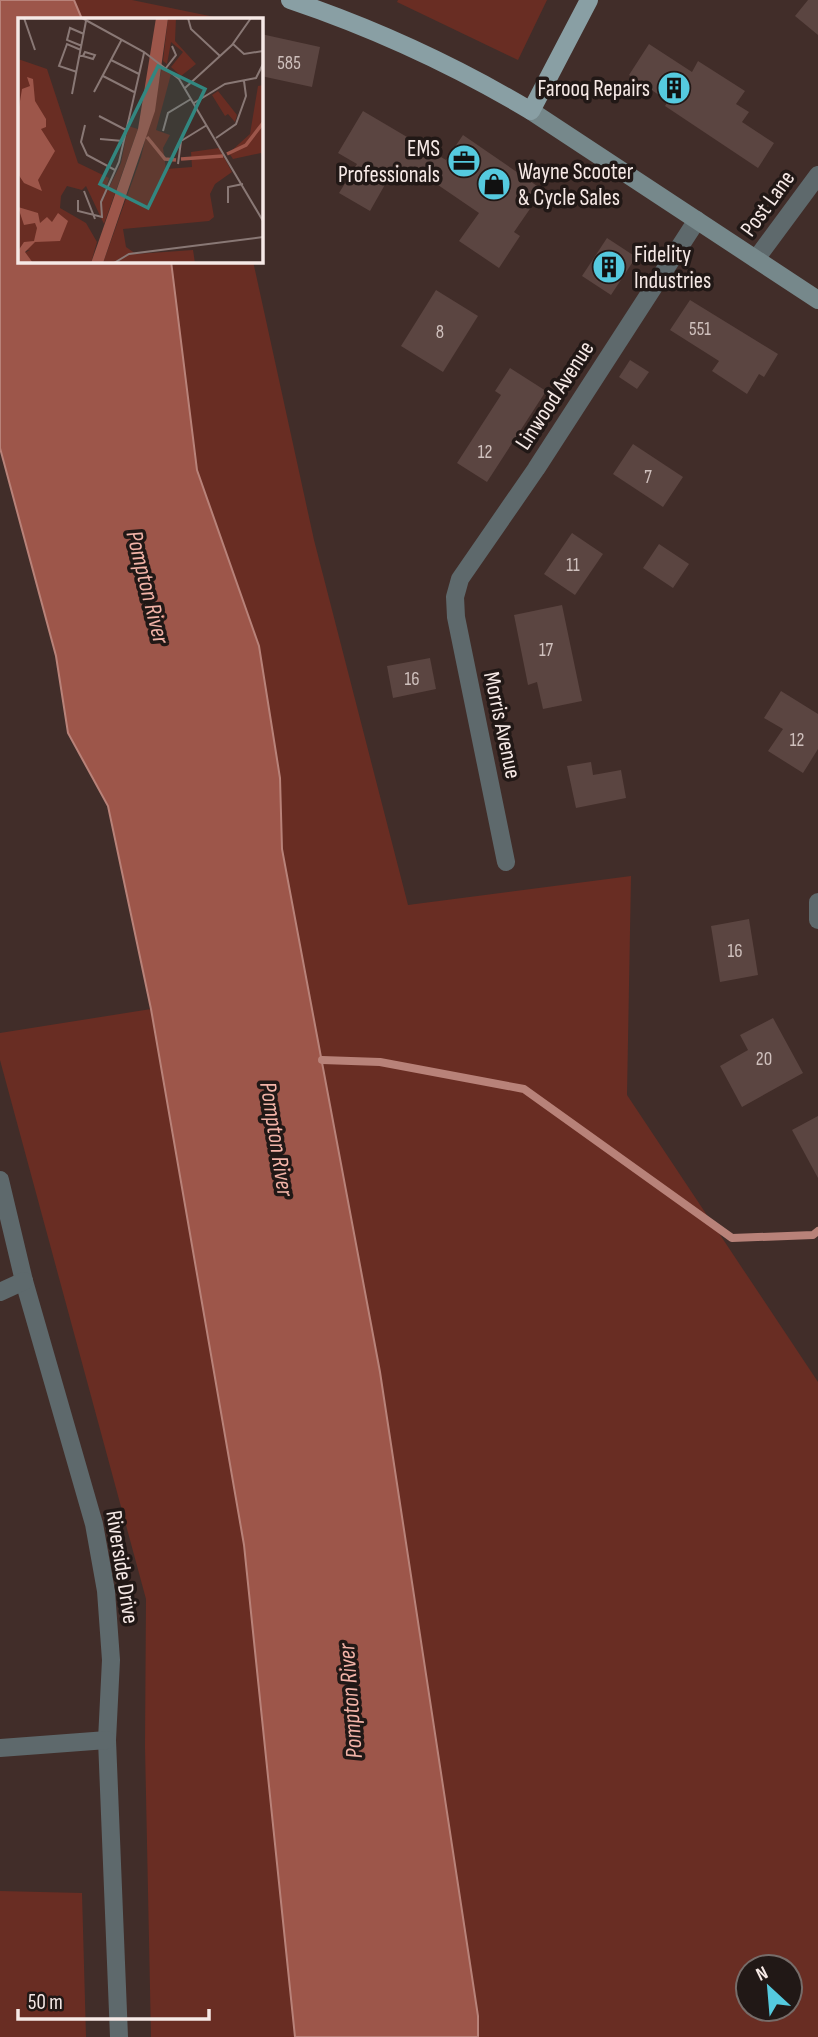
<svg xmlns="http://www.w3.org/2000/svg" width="818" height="2037" viewBox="0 0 818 2037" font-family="'Sofia Sans Condensed',sans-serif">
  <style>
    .green { fill: #692d23; fill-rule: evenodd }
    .water { fill: #9d564a; stroke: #b88279; stroke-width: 2 }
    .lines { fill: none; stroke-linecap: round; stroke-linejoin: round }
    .stream { stroke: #b88279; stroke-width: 8 }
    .building { fill: #5b4541 }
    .street { stroke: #5e696c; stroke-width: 18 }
    .secondary { stroke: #76888b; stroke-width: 18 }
    .primary { stroke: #899fa4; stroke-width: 18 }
    .labels { text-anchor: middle; stroke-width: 7; stroke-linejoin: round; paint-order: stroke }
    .number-label { font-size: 19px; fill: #cfc0bd }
    .poi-label { font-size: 23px; fill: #f6e9e6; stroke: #211816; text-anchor: end }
    .street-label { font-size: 23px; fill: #f6e9e6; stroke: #211816 }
    .water-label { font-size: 24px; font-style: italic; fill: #f3b4a8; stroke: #211816 }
    .inset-river { fill: none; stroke: #9d564a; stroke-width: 3.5 }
    .inset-road { fill: none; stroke: #897875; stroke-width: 2 }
    .view { fill: #328780; fill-opacity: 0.15; stroke: #328780; stroke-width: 3.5 }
    .inset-edge { fill: none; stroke: #f6e9e6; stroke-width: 3.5 }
  </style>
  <rect width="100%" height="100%" fill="#412d29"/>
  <g class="green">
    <polygon points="74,0 132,0 224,19 82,19"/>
    <polygon points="398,0 547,0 518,60 397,2"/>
    <path d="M171,261h82l61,279 94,365 223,-29 -4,219 191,287v655h-340v-21l-98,-644 -98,-523 -2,-71 -21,-132 -62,-176zM748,1967h42v42h-42z"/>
    <polygon points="151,1009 244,1545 295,2037 151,2037 145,1746 146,1599 0,1060 0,1033"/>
    <polygon points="0,1891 82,1893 86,2037 0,2037"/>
  </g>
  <polygon class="water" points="0,0 74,0 82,19 19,19 19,261 171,261 197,470 259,646 280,778 282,849 380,1372 478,2016 478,2037 295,2037 244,1545 151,1009 108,806 68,733 56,656 0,448"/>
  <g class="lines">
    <polyline class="stream" points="322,1060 380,1062 524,1089 732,1238 813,1235 818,1231"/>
  </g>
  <g class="building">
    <polygon points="808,0 818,0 818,35 795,16"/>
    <polygon points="261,34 320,47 312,87 261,76"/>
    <polygon points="649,44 692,72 698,61 745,91 736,104 749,112 742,122 774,143 758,168 665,106 668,101 629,75"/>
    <polygon points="363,111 446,160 463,135 543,190 514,232 520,236 499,268 459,241 479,213 419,172 411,186 391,174 370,211 339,193 357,164 338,153"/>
    <polygon points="607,238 636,257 611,295 582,276"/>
    <polygon points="436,290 478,316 443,372 401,346"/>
    <polygon points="690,300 778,354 764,377 759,374 747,394 712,371 719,361 670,330"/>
    <polygon points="630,360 649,372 637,389 619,377"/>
    <polygon points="510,368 546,391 487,482 457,463 501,395 495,391"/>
    <polygon points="633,444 683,477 663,507 613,474"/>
    <polygon points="572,533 603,554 575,595 544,574"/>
    <polygon points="659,544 689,564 673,588 643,568"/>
    <polygon points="562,605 582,701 543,709 537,682 528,685 514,615"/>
    <polygon points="430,658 436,689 393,698 387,666"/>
    <polygon points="781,691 818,714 818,749 803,773 768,751 783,729 764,718"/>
    <polygon points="591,762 593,775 621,770 626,798 576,808 567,766"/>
    <polygon points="749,919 758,975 720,982 711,926"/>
    <polygon points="773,1018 803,1073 742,1107 720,1066 748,1050 740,1035"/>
    <polygon points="818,1116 818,1178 792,1130"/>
  </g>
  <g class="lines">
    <g class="street">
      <polyline points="756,259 818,175"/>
      <polyline points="506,862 456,617 455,597 460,579 536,469 697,220"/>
      <polyline points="818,902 818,920"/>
      <polyline points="0,1180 24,1281 94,1524 106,1591 111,1660 107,1740 119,2037"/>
      <polyline points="0,1292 24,1281"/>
      <polyline points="0,1748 107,1740"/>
    </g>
    <polyline class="secondary" points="531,111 818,300"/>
    <path class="primary" d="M290,0c86,29 164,65 241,111l58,-111"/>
  </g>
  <defs>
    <symbol id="building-disc" viewBox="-11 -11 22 22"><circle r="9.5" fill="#55cadf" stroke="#211816"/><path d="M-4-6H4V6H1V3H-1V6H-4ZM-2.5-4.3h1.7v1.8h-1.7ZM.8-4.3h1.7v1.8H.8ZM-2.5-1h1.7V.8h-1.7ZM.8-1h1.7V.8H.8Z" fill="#111"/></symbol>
    <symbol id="office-disc" viewBox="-11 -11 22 22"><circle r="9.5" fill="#55cadf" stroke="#211816"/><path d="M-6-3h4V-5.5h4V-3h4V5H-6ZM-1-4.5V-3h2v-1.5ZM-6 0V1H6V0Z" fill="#111"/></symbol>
    <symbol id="shop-disc" viewBox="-11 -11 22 22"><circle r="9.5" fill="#55cadf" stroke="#211816"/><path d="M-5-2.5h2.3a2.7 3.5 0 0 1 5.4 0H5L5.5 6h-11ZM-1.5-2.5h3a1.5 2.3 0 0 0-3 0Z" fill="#111"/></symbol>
  </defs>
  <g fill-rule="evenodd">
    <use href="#building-disc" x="655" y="69" width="38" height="38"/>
    <use href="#office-disc" x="445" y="142" width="38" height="38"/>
    <use href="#shop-disc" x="475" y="165" width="38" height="38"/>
    <use href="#building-disc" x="590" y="248" width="38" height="38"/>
  </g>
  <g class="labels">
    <g class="number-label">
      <text x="289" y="69">585</text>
      <text x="700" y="335">551</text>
      <text x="440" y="338">8</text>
      <text x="485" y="458">12</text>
      <text x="648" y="483">7</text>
      <text x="573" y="571">11</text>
      <text x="546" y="656">17</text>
      <text x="412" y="685">16</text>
      <text x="797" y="746">12</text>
      <text x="735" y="957">16</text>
      <text x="764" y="1065">20</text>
    </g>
    <g class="poi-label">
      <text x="650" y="96">Farooq Repairs</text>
      <text x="440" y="156">EMS<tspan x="440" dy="26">Professionals</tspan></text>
      <text x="518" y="179" text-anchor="start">Wayne Scooter<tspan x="518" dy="26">&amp; Cycle Sales</tspan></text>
      <text x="634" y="262" text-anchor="start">Fidelity<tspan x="634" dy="26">Industries</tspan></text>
    </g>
    <g class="street-label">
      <text transform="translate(767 203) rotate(-54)" y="8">Post Lane</text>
      <text transform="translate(554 395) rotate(-57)" y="8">Linwood Avenue</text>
      <text transform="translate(503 725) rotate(78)" y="8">Morris Avenue</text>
      <text transform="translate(123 1567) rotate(81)" y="8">Riverside Drive</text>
    </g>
    <g class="water-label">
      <text transform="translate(148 587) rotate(76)" y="8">Pompton River</text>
      <text transform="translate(277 1139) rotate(81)" y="8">Pompton River</text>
      <text transform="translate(350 1701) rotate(-94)" y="8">Pompton River</text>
    </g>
  </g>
  <g transform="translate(18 18)">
    <rect width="245" height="245" fill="#412d29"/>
    <path d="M150,0h8l-1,23 21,23 -15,12 -10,-9 12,-15 -12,-10 -4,22 -4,-3zM0,41l29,10 31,94 31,15 -7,24 19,-39 7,-37 10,3 -34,95 -18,-38 -4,4 -15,-4 -6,10 -1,12 26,15 11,19 -6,21h-59l-8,-10 6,-3 -12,1zM144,50l9,6 -15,56 14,5 -7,13 3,21 26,-2 -1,-15 28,-4 13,24 -17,12 -5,10 4,23 -5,4 -86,8 3,18 10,7 57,-4 2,13h-92l38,-106zM245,67v73l-2,-5 -28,6 -4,-6 21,-19 8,-48zM200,73l19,24 -2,7 -7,-8 -3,2 -13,-21z" fill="#692d23"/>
    <path d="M138,0h12l-13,93 -52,152h-12l47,-134zM9,59l6,2 2,22 11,18v8l-5,2 14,22 -17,29 4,11 -18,-8 -6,-9v-61l4,-24 8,-3zM0,189l20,6 2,10 7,-6 5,5 6,-9 10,8 -8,20 -25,1 -10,10 8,11h-15v-12l6,-9 10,-1 3,-13 -2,-5 -11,2z" fill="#9d564a"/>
    <path class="inset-river" d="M129,119l18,22 11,1M209,136l19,-9 17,-22M163,141l42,-3"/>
    <path class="inset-road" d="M6,0l11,32M64,0l62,34 35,27 84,142M170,0l3,11 29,27M215,26l11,10 19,-3M64,28l-15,-6 3,-12 14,6M62,38h3l10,3 2,-4 -10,-3 -2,4M93,42l28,14M148,50l10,-13 -4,-9M59,54l-18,-6 8,-22 14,6M85,58l31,16M167,70l47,-43 19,-27M76,74l28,-53M54,76l14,-73M176,85l31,-19 31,-6 7,-14M81,98l27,14M67,107l-4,17 6,13 28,15M145,113l5,-18 23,-14M198,120l20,-14 10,-28 -2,-15M82,121l23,2M160,146l3,-23 26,-16M66,173l11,28M60,182v11l24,6 -1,-15 18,-40 25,-109M210,185v-16l15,-3M96,245l15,-9 134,-17"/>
    <path class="view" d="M140,48l47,23 -57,119 -48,-24z"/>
    <rect width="245" height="245" class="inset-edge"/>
  </g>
  <g transform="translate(769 1988) rotate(334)"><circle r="33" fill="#211816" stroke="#766c69" stroke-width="2"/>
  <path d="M0-5L12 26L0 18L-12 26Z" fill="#55cadf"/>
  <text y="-10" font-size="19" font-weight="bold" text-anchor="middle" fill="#f6e9e6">N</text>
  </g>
  <path d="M18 2009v10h191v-10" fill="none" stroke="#f6e9e6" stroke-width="3.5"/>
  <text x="28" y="2009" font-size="21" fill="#f6e9e6" stroke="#211816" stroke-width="5" paint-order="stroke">50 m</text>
</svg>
